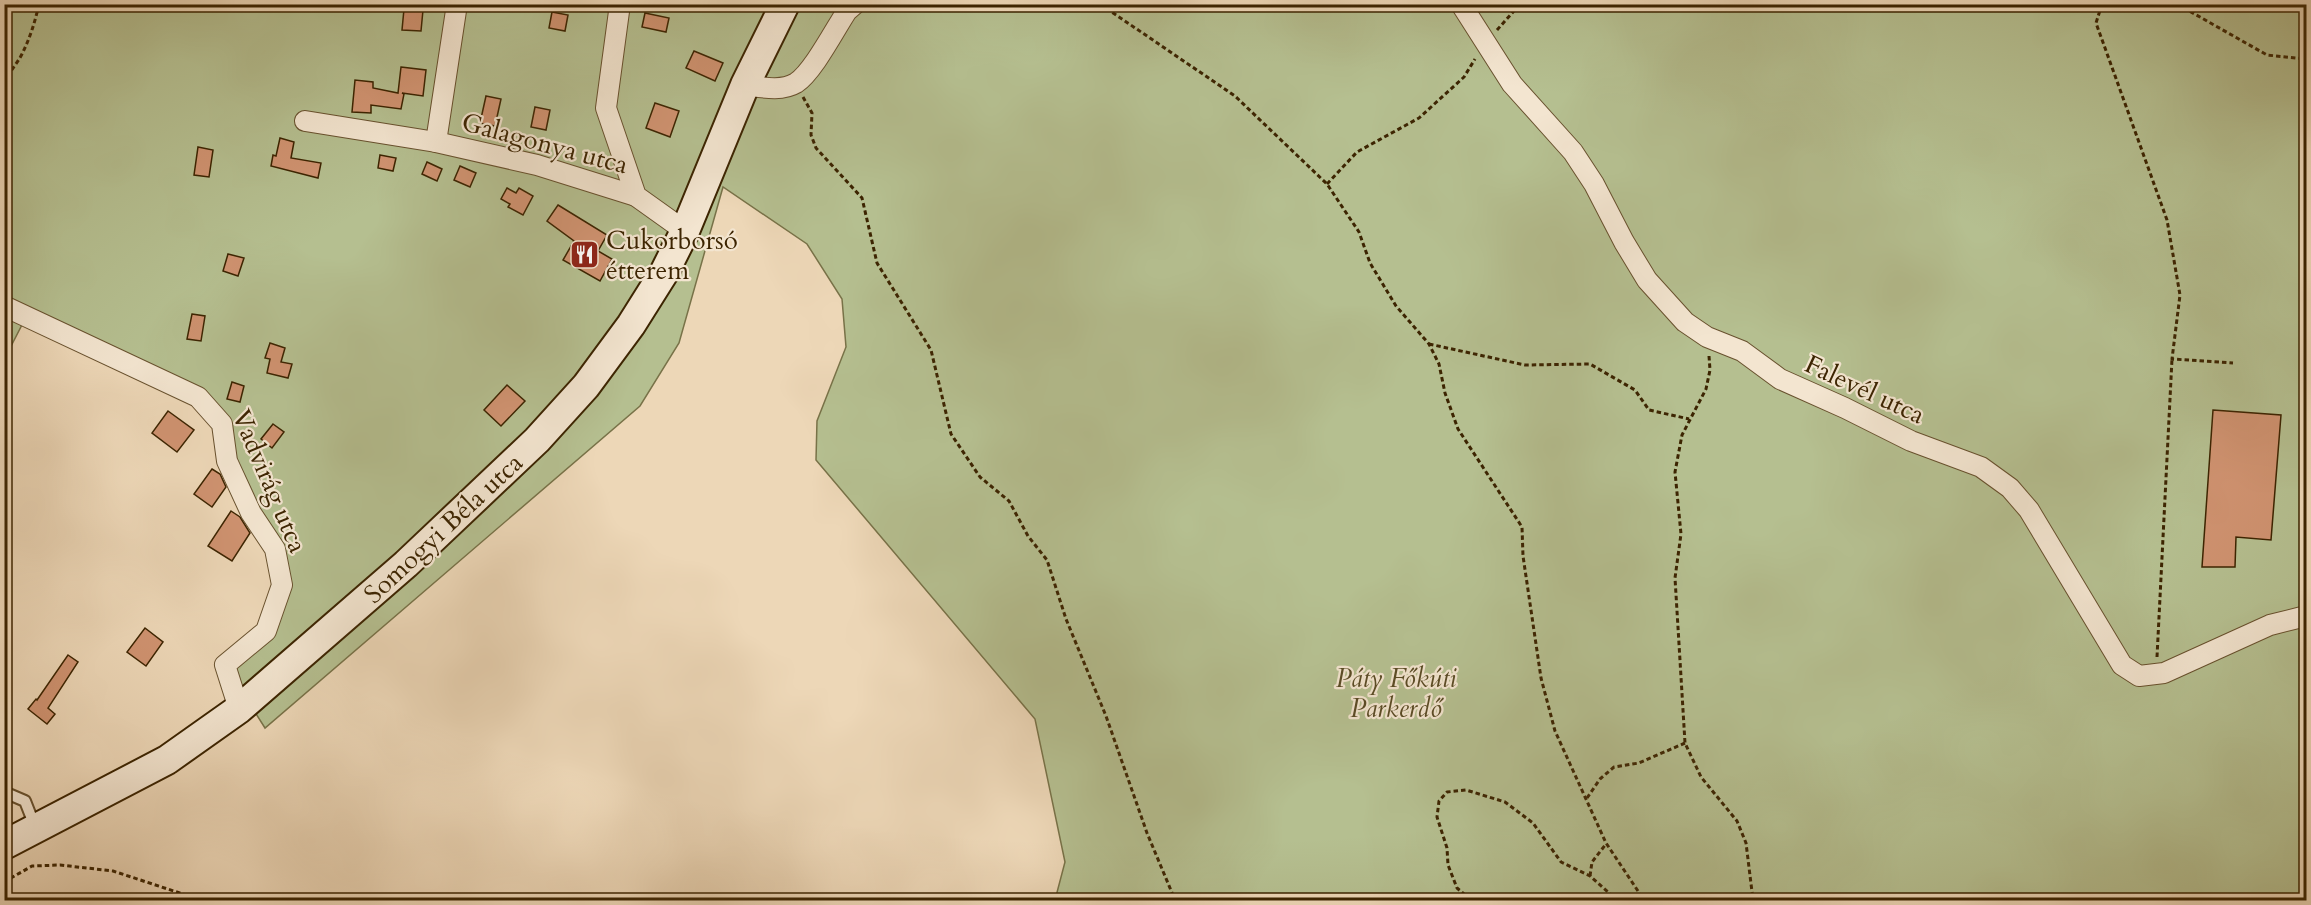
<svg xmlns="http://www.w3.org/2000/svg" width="2311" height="905" viewBox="0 0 2311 905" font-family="Cardo,serif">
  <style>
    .green { fill: #b5bf90; stroke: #787248; stroke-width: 1.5 }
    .building { fill: #d09371; stroke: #3c2401; stroke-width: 1.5 }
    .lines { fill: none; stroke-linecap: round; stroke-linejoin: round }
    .service-casing { stroke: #68512e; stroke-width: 14 }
    .minor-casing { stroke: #68512e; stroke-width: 22 }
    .secondary-casing { stroke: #3c2401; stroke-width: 32 }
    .path { stroke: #3c2401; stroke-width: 3; stroke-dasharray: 4.5 3; stroke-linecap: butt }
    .service { stroke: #f3e5d0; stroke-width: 10 }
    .minor { stroke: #f3e5d0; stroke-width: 20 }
    .secondary { stroke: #f3e5d0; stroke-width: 28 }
    .labels { text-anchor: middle; stroke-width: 4.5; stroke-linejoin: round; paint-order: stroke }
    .street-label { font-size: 26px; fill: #3c2401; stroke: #f3e5d0 }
    .poi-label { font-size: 26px; fill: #3c2401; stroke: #f3e5d0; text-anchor: start }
    .park-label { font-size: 26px; font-style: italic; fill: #5a4b25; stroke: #f3e5d0 }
  </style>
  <rect width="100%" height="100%" fill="#edd7b7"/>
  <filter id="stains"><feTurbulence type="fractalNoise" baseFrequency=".00333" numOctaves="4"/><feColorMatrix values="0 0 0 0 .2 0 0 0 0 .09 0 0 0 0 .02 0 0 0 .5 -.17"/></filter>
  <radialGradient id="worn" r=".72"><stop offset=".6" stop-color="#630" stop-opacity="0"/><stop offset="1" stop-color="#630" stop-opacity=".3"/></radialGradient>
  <polygon class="green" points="5,5 2306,5 2306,900 1055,900 1065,862 1035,719 816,460 817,421 846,347 842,299 807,244 723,187 679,343 640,406 265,728 225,665 266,631 282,585 222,424 198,397 26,317 5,358"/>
  <g class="building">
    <polygon points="404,9 423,10 421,31 402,30"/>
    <polygon points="552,12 568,15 565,31 549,28"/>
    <polygon points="645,13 669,18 666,32 642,27"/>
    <polygon points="694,51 723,63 715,81 686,68"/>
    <polygon points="401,67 426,70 423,96 402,93 404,94 401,109 371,105 371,113 352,112 355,80 373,82 373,88 398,93"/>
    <polygon points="486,96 501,99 495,126 480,123"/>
    <polygon points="655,103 679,111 670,137 646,128"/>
    <polygon points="535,107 550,110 546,130 531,127"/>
    <polygon points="280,138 294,142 291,158 321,163 318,178 271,166 273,155 276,156"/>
    <polygon points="198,147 213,150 209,177 194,175"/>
    <polygon points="380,155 396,158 393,171 378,168"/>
    <polygon points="427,162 442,169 437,181 422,174"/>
    <polygon points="460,166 476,173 470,187 454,180"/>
    <polygon points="507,188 516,193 519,188 533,196 523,215 508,207 510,204 501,199"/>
    <polygon points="558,205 607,235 598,251 612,259 600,281 563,260 574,241 547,221"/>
    <polygon points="228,254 244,258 238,276 223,271"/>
    <polygon points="192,314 205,316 201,341 187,339"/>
    <polygon points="270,343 285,348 281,362 292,364 288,378 267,373 270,359 265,358"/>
    <polygon points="232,382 244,386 240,402 227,399"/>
    <polygon points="507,385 525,401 501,426 484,410"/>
    <polygon points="2213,410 2281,415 2271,540 2236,537 2235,567 2202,567"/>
    <polygon points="168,411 194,430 177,452 152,433"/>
    <polygon points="273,424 284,432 272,448 261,439"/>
    <polygon points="212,469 220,474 226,487 212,507 194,494"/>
    <polygon points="231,511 240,517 250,533 232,561 208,546"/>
    <polygon points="145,628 163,642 146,666 127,652"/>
    <polygon points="68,655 78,662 48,708 55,714 47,724 28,709 36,699 37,700"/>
  </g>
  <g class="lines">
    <defs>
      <polyline id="service" points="4,792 25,801 36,829"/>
      <g id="minor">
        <polyline points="620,4 606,108 636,196 685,231"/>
        <polyline points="1461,4 1512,84 1573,152 1594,184 1624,242 1647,280 1685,322 1707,337 1742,351 1780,379 1845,408 1911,441 1981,467 2010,488 2029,510 2122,665 2139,676 2164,673 2270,625 2306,616"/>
        <path d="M745,85c16,2 36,7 51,-2 17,-11 39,-54 51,-72l8,-7"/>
        <polyline points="305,121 436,142 537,165 636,196"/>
        <polyline points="436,142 457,4"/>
        <polyline points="4,306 198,397 222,424 227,461 251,513 275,549 282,585 266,631 225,665 239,709"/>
      </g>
      <polyline id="secondary" points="4,845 167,760 239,709 406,564 537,440 586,386 631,325 665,271 685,231 745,85 785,4"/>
    </defs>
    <use href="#service" class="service-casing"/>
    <use href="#minor" class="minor-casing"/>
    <use href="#secondary" class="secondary-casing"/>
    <g class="path">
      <polyline points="1100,4 1235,96 1327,184 1359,232 1370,263 1396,306 1429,344 1439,364 1445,393 1458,429 1522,527 1523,556 1541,678 1555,731 1606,843 1644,900"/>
      <polyline points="2102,4 2096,23 2167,220 2180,295 2172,359 2233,363"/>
      <polyline points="2177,4 2267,55 2306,59"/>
      <polyline points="1497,30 1520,4"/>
      <path d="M4,83c5,-11 13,-19 18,-29 8,-16 13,-32 17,-50"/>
      <polyline points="803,97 812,113 811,135 816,148 862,198 877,263 931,350 951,434 980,477 1009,501 1028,536 1047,560 1066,619 1106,716 1147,833 1175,900"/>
      <polyline points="1327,184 1357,152 1419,118 1464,77 1475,59"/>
      <polyline points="1429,344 1525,365 1590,364 1635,390 1649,410 1689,419"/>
      <polyline points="1709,356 1710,370 1706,389 1682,435 1675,472 1681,534 1675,578 1685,743 1701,777 1737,821 1746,843 1753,900"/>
      <polyline points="2157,657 2172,359"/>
      <polyline points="1587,798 1600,779 1614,767 1639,763 1685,743"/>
      <polyline points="1590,876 1592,862 1606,844"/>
      <polyline points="4,882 32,866 60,865 113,871 201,900"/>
      <polyline points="1422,900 1425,900"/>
      <polyline points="1471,900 1457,888 1448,865 1447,848 1437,817 1439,801 1447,792 1466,790 1505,802 1533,823 1561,862 1590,876 1617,900"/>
    </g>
    <use href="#service" class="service"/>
    <use href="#minor" class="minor"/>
    <use href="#secondary" class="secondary"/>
  </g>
  <defs>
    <symbol id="restaurant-square" viewBox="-11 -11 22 22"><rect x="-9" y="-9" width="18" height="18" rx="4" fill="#8f2418" stroke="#f3e5d0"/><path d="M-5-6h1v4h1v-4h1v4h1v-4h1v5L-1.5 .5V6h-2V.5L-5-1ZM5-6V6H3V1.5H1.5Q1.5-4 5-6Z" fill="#fff"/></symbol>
  </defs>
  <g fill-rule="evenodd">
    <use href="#restaurant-square" x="568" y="238" width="33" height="33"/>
  </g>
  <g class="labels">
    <g class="street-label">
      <text transform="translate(545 143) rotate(15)" y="9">Galagonya utca</text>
      <text transform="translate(1865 389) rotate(25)" y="9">Falevél utca</text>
      <text transform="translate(270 481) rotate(67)" y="9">Vadvirág utca</text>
      <text transform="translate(443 528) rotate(-43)" y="9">Somogyi Béla utca</text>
    </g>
    <g class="poi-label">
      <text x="606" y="249">Cukorborsó<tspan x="606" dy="30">étterem</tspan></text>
    </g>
    <g class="park-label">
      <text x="1396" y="687">Páty Főkúti<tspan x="1396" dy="30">Parkerdő</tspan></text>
    </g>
  </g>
  <rect width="2311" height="905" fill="none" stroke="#edd7b7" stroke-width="24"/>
  <rect x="6" y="6" width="2299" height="893" fill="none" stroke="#3c2401" stroke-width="3"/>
  <rect x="12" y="12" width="2287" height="881" fill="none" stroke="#3c2401" stroke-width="1.5"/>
  <rect width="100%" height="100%" filter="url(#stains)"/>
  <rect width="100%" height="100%" fill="url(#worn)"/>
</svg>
